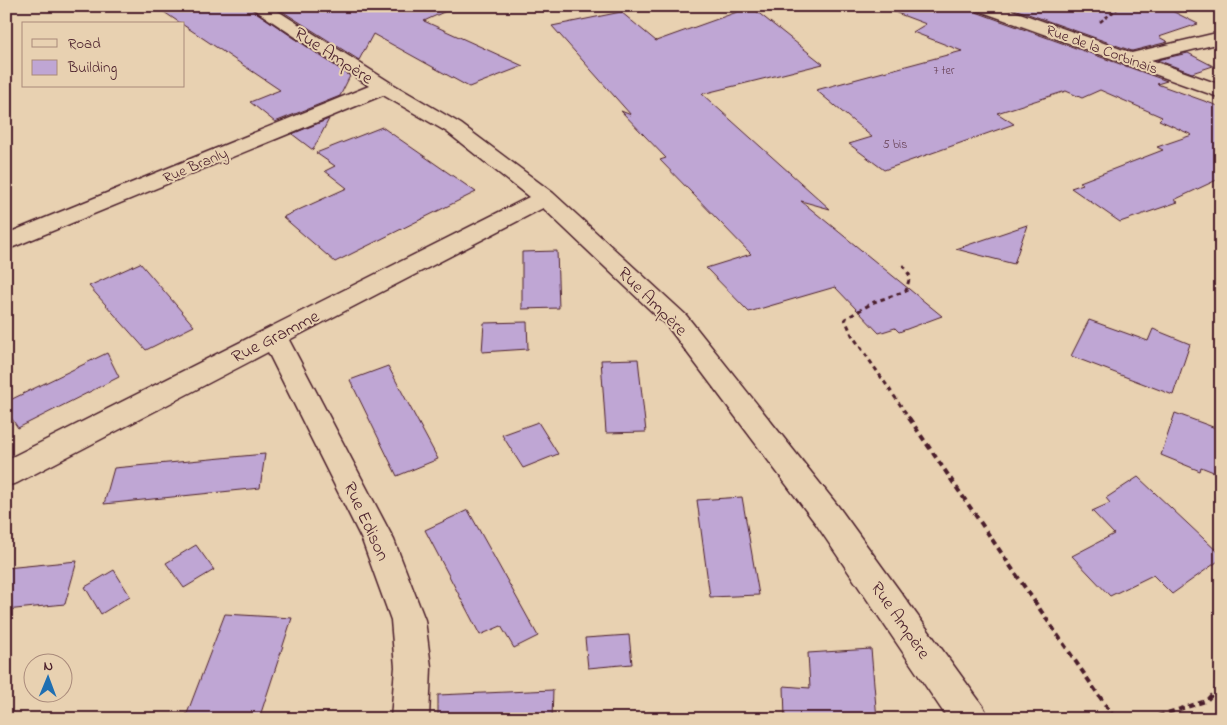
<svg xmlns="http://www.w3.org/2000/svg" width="1227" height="725" viewBox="0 0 1227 725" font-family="'Indie Flower',sans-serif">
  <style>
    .building { fill: #bfa6d4; stroke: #4a1f2b }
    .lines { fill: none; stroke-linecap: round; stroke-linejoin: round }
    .minor-casing { stroke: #4a1f2b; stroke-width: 3 }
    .tertiary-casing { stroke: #4a1f2b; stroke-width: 3 }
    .path-far2 { stroke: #4a1f2b; stroke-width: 2.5; stroke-dasharray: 4 2.5; stroke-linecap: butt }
    .path-far1 { stroke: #4a1f2b; stroke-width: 3; stroke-dasharray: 4.5 4; stroke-linecap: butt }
    .path { stroke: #4a1f2b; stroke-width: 4; stroke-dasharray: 6 4.5; stroke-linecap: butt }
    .minor { fill: #e8d1b1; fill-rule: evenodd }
    .tertiary { fill: #e8d1b1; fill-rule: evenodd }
    .labels { text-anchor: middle; stroke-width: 4; stroke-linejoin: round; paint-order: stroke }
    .far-number-label { font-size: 12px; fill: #674155 }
    .far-street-label { font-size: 15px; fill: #4a1f2b; stroke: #e8d1b1 }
    .street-label { font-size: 18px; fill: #4a1f2b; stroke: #e8d1b1 }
  </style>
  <rect width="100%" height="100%" fill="#e8d1b1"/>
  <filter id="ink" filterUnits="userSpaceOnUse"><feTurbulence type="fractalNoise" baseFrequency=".02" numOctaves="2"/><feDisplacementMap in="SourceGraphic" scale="10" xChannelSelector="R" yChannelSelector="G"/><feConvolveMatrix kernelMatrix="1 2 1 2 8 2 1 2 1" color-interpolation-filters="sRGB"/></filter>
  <g filter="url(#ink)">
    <g class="building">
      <polygon points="155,6 247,6 350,76 340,96 275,122 250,102 280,90"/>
      <polygon points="274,6 457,6 424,21 523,66 469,87 373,34 359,60"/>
      <polygon points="886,6 972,6 976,12 1167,81 1157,84 1221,107 1221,178 1174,200 1178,202 1120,222 1071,188 1083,184 1080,182 1163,150 1157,147 1192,135 1159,120 1162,117 1100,90 1082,98 1066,91 997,113 1014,124 884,170 849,144 872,137 816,90 962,51 913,32 926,24 886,9"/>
      <polygon points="1006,6 1162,6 1198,24 1159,37 1168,42 1132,51"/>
      <polygon points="751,7 823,64 702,94 830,209 801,201 942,316 899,332 895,328 879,333 835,287 749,312 706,268 751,254 660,160 666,158 621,111 631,115 552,26 621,12 656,41"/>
      <polygon points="1188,53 1213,66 1192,73 1157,60"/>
      <polygon points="329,119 313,150 292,134"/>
      <polygon points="382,127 476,192 335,262 283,217 347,188 325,171 335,166 316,153"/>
      <polygon points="1027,225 1014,264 956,249"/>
      <polygon points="557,251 559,308 522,309 522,252"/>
      <polygon points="140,263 194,326 146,350 89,286"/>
      <polygon points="1089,320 1148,341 1153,329 1190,344 1173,395 1071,356"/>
      <polygon points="527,322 528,349 482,352 484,323"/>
      <polygon points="107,353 119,377 18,428 6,410 6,402"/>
      <polygon points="638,359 646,432 606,433 601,360"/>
      <polygon points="388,366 438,459 397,476 350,380"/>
      <polygon points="1175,413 1221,430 1221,475 1201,467 1200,471 1161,455"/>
      <polygon points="538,422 558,454 523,468 502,435"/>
      <polygon points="265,454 260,488 104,504 114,468"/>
      <polygon points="1138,477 1221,555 1221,559 1172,594 1153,575 1110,596 1072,556 1114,534 1092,511 1110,503 1106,498"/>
      <polygon points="742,497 759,595 710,597 697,500"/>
      <polygon points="468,510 538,636 514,648 501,626 480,635 425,530"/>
      <polygon points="196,545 214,570 184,588 166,563"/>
      <polygon points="77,561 65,604 6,610 6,568"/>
      <polygon points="114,570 130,596 101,614 85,587"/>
      <polygon points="225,614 292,618 259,719 185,719"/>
      <polygon points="629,635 632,664 588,668 585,638"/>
      <polygon points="871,649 877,719 785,719 784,686 810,688 808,653"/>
      <polygon points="553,690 552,719 438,719 438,695"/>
    </g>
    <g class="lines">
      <defs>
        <g id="minor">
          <polygon points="249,6 270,6 391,83 461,124 553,193 686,315 838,506 983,706 989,719 948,719 816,524 668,327 543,208 289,340 394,540 425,620 431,667 429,719 391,719 395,667 391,620 362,540 268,352 17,483 6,486 6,460 529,197 447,132 383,95 6,250 6,234 369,86"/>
          <polygon points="1221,32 1221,43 1130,65 1123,63 1121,59 1123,55"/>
        </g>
        <polygon id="tertiary" points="974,6 1000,6 1221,85 1221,98 977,10"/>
      </defs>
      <use href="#minor" class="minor-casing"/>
      <use href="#tertiary" class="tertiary-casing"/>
      <polyline class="path-far2" points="1100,22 1121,6"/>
      <polyline class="path-far1" points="903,265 910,276 906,291 874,302 845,319 852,335 910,419"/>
      <g class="path">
        <polyline points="909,418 1115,719"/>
        <polyline points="1148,719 1206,701 1221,685"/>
      </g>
      <use href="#minor" class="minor"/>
      <use href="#tertiary" class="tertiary"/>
    </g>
  </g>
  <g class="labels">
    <g class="far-number-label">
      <text x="944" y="74">7 ter</text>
      <text x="895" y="148">5 bis</text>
    </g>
    <g class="far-street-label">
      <text transform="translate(1102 49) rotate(20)" y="5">Rue de la Corbinais</text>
      <text transform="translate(195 165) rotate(-23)" y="5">Rue Branly</text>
    </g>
    <g class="street-label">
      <text transform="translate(334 55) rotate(33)" y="6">Rue Ampère</text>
      <text transform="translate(653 301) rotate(45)" y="6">Rue Ampère</text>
      <text transform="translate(275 336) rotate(-27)" y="6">Rue Gramme</text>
      <text transform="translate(367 521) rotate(65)" y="6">Rue Edison</text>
      <text transform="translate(901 620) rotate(55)" y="6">Rue Ampère</text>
    </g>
  </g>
  <rect width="1227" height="725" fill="none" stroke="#e8d1b1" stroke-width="25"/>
  <rect x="12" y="12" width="1202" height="700" fill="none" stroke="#4a1f2b" stroke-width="2" filter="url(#ink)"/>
  <rect x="22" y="22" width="162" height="65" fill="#e8d1b1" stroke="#a98a7b"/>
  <rect x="32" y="39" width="25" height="8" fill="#e8d1b1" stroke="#a98a7b"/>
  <text x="68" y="48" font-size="15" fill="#4a1f2b">Road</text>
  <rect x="32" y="60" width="25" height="15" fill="#bfa6d4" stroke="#a98a7b"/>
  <text x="68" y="72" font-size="15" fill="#4a1f2b">Building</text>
  <g transform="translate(48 678) rotate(1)"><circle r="24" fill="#e8d1b1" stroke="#a98a7b"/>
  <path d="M0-4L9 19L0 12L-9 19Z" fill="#1f6fb2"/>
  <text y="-8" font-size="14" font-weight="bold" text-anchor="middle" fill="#4a1f2b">N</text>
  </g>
</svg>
